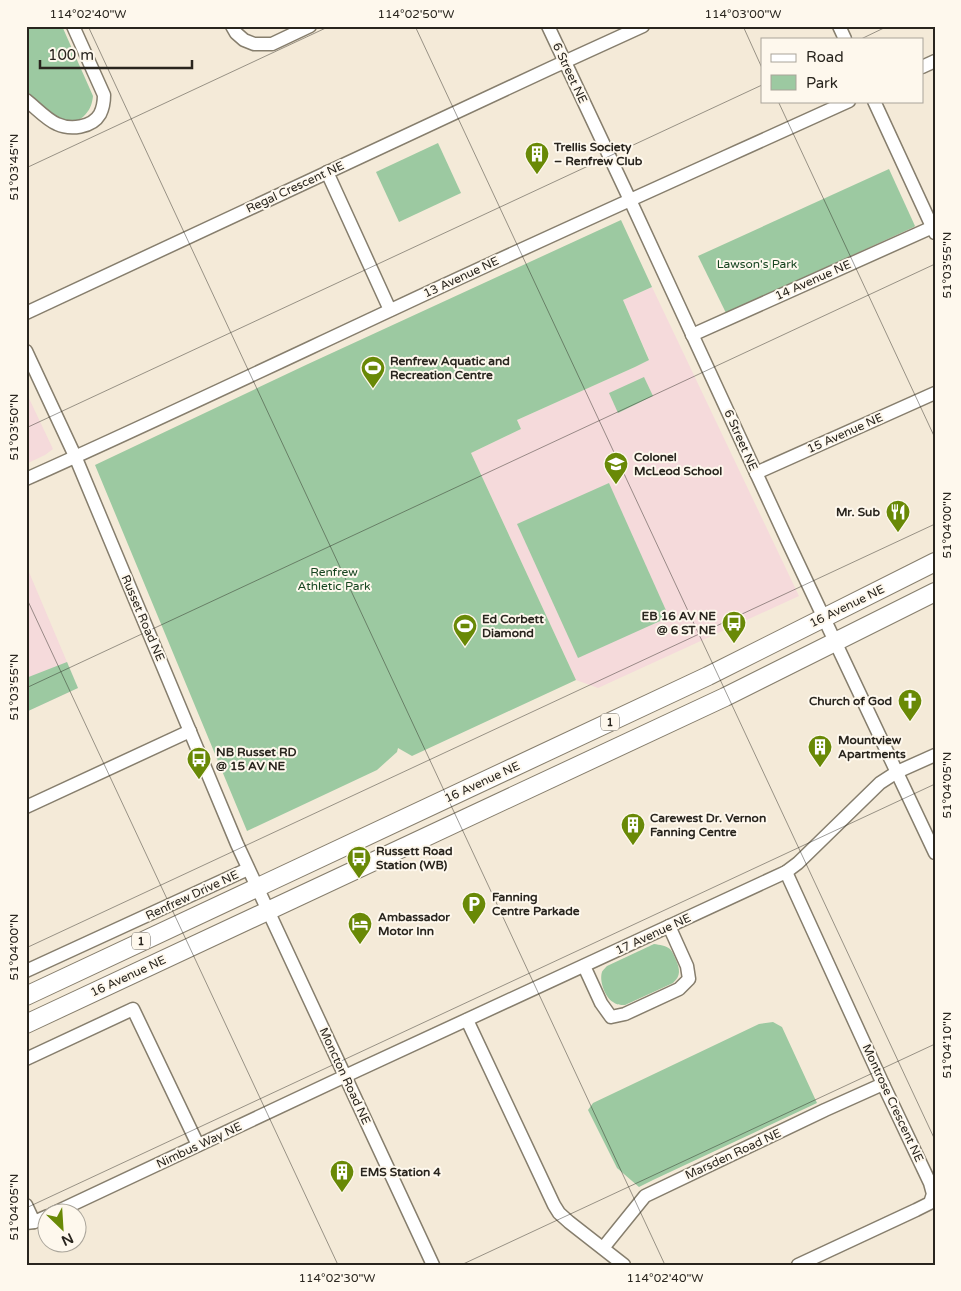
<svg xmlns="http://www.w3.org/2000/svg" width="961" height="1291" viewBox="0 0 961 1291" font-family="'Varela Round',sans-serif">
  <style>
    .education { fill: #f5dadb }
    .green { fill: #9cc9a1 }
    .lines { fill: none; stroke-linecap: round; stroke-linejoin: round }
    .minor-casing { stroke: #867e6d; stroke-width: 15 }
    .highway-casing { stroke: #867e6d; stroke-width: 20 }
    .minor { stroke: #fff; stroke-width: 12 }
    .highway { stroke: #fff; stroke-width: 18 }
    .ticks { fill: none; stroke: #29251e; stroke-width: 1; stroke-opacity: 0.45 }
    .labels { text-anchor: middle; stroke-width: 4; stroke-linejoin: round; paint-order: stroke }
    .shield { fill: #fef8ed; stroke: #69645c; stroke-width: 1 }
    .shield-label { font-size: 11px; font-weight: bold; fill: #29251e }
    .street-label { font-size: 12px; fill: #29251e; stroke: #fef8ed }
    .poi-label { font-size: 12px; font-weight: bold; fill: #29251e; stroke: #fef8ed; text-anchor: start }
    .park-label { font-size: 12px; fill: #174521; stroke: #fef8ed }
    .neatline { fill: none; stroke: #29251e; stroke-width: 2 }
    .ticks-label { font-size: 12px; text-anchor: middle; fill: #29251e }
  </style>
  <rect width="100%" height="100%" fill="#f4ead8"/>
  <g class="education">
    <polygon points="652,287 799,596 598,688 576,680 471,453 521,429 517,420 635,367 649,359 623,300"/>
    <polygon points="26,392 53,449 45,455 26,464"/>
    <polygon points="26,565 78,688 26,712"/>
  </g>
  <g class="green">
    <path d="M26,26h36l31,70c-1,9 -3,14 -10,21 -18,15 -44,-15 -57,-26z"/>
    <polygon points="438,143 461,193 399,222 376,172"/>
    <polygon points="889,169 915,226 914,227 726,313 698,256"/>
    <polygon points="621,220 652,287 623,300 649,360 635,367 517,420 521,429 471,453 576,680 412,756 398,748 397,752 377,770 247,831 95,465 308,364"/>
    <polygon points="644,377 653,396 618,413 609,393"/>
    <polygon points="609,483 669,617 578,658 517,524"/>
    <polygon points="67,662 78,688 26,712 26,678"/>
    <path d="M654,944c6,1 11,1 16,5 3,3 4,7 6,11 4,9 5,16 -3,23l-48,22c-5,0 -8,0 -12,-3 -8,-5 -14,-21 -11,-30 0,-1 5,-6 5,-6z"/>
    <polygon points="773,1022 782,1027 817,1103 653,1180 639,1187 617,1168 588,1110 593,1103 759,1024"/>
  </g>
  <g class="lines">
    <defs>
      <g id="minor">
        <polyline points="232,26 236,33 244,40 254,44 272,44 310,26"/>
        <polyline points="548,26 630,200 788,542 935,853"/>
        <polyline points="839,26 845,39"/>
        <polyline points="922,67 935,61"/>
        <path d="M26,100c9,7 21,20 31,24 13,6 35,4 43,-10 3,-6 4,-12 4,-19l-31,-69"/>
        <polyline points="874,101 935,233"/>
        <polyline points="327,172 390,310"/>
        <polyline points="26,313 551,68 643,26"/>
        <polyline points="692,335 935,226"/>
        <polyline points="26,351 75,456 237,844 433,1265"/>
        <polyline points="756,473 935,393"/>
        <path d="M26,479c123,-55 245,-113 367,-170 151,-71 304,-139 456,-208"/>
        <polyline points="26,807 190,731"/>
        <polyline points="786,872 883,1084 930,1183 933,1194 930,1203 916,1210 798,1265"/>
        <polyline points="584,966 601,1003 611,1017 625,1014 679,989 689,979 687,966 669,926"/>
        <polyline points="26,971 248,869"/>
        <polyline points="467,1020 554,1205 559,1213 569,1222 624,1265"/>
        <polyline points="26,1059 133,1009 198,1145"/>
        <polyline points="26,1205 34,1222"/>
        <polyline points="52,1214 356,1071 786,872 798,863 880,783 897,772 935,755"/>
        <polyline points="26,1223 34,1222 48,1216"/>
        <polyline points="603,1248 645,1196 825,1110 883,1084"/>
      </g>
      <g id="highway">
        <polyline points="26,996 708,676 935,562"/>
        <polyline points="26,1024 725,697 935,592"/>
      </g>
    </defs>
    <use href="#minor" class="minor-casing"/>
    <use href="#highway" class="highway-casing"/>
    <use href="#minor" class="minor"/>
    <use href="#highway" class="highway"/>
  </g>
  <path class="ticks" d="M88,26l577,1239M415,26l520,1114M743,26l19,42M861,39l27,-13M778,101l157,337M26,168l304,-142M26,428l736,-343M26,597l312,668M26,688l909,-424M26,948l909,-424M26,1208l909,-424M461,1265l474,-221"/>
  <defs>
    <symbol id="building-pin" viewBox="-11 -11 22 30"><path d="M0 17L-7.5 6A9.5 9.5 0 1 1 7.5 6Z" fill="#698906" stroke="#fef8ed"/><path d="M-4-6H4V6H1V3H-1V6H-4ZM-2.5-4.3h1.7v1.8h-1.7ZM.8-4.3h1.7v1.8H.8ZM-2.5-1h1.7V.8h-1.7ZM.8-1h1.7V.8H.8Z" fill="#fff"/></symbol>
    <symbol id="stadium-pin" viewBox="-11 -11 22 30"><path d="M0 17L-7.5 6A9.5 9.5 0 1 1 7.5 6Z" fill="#698906" stroke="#fef8ed"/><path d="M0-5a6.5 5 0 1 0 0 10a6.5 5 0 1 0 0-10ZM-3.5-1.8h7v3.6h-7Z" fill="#fff"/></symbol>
    <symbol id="school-pin" viewBox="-11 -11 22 30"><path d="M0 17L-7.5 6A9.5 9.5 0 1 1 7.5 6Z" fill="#698906" stroke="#fef8ed"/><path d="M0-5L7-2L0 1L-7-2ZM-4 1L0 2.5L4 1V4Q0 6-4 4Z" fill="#fff"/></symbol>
    <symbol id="restaurant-pin" viewBox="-11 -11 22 30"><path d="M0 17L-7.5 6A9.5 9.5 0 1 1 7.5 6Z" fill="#698906" stroke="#fef8ed"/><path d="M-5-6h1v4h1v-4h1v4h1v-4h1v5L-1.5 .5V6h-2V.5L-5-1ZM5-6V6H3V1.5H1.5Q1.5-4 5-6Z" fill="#fff"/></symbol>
    <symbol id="bus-pin" viewBox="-11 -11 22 30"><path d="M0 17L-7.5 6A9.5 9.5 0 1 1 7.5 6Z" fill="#698906" stroke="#fef8ed"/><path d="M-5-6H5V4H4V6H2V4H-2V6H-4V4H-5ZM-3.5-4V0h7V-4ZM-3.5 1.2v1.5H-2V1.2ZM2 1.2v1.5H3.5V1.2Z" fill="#fff"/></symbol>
    <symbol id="church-pin" viewBox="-11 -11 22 30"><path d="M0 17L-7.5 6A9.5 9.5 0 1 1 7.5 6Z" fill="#698906" stroke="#fef8ed"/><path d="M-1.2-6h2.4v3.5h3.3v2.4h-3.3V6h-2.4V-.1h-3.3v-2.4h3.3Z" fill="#fff"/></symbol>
    <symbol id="parking-pin" viewBox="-11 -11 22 30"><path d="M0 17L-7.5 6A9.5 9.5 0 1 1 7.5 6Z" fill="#698906" stroke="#fef8ed"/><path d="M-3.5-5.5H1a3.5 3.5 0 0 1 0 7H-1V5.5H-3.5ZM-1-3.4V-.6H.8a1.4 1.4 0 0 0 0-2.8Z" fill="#fff"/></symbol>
    <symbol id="hotel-pin" viewBox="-11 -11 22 30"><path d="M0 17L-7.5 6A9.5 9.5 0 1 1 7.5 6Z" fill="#698906" stroke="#fef8ed"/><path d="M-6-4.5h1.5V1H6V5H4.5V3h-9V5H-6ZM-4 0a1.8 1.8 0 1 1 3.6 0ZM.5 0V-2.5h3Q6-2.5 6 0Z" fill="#fff"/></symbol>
  </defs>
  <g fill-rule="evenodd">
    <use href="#building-pin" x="523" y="140" width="28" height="38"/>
    <use href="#stadium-pin" x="359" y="354" width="28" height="38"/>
    <use href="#school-pin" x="602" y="450" width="28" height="38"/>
    <use href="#restaurant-pin" x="884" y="498" width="28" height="38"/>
    <use href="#bus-pin" x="720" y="609" width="28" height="38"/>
    <use href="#stadium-pin" x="451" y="612" width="28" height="38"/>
    <use href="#church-pin" x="896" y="687" width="28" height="38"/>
    <use href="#building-pin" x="806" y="733" width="28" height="38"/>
    <use href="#bus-pin" x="185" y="745" width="28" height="38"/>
    <use href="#building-pin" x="619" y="811" width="28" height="38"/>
    <use href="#bus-pin" x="345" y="844" width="28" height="38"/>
    <use href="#parking-pin" x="460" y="890" width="28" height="38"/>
    <use href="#hotel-pin" x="346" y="910" width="28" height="38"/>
    <use href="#building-pin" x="328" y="1158" width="28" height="38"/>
  </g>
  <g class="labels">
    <g class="shield">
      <rect x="601" y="713.5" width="18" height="17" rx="4"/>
      <rect x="132" y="932.5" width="18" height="17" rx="4"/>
    </g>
    <g class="shield-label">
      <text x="610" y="726">1</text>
      <text x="141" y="945">1</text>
    </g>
    <g class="street-label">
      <text transform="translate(570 73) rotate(65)" y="4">6 Street NE</text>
      <text transform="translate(295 187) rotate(-25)" y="4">Regal Crescent NE</text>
      <text transform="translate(461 277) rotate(-25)" y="4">13 Avenue NE</text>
      <text transform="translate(813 280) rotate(-24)" y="4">14 Avenue NE</text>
      <text transform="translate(845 433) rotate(-24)" y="4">15 Avenue NE</text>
      <text transform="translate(741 440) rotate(66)" y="4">6 Street NE</text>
      <text transform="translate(847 606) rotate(-26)" y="4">16 Avenue NE</text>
      <text transform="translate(143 618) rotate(67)" y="4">Russet Road NE</text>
      <text transform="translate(482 782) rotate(-25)" y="4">16 Avenue NE</text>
      <text transform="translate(192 895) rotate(-25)" y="4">Renfrew Drive NE</text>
      <text transform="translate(653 934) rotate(-25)" y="4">17 Avenue NE</text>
      <text transform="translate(128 976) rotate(-25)" y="4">16 Avenue NE</text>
      <text transform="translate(345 1076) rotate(65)" y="4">Moncton Road NE</text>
      <text transform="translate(893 1103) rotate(65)" y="4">Montrose Crescent NE</text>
      <text transform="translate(199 1145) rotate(-25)" y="4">Nimbus Way NE</text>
      <text transform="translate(733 1154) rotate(-25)" y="4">Marsden Road NE</text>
    </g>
    <g class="poi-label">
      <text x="554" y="151">Trellis Society<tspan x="554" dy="14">– Renfrew Club</tspan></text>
      <text x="390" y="365">Renfrew Aquatic and<tspan x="390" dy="14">Recreation Centre</tspan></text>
      <text x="634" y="461">Colonel<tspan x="634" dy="14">McLeod School</tspan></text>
      <text x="880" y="516" text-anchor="end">Mr. Sub</text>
      <text x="716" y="620" text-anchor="end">EB 16 AV NE<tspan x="716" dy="14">@ 6 ST NE</tspan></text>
      <text x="482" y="623">Ed Corbett<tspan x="482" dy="14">Diamond</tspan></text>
      <text x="892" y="705" text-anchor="end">Church of God</text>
      <text x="838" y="744">Mountview<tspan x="838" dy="14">Apartments</tspan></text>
      <text x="216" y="756">NB Russet RD<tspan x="216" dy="14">@ 15 AV NE</tspan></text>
      <text x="650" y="822">Carewest Dr. Vernon<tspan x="650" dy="14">Fanning Centre</tspan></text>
      <text x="376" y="855">Russett Road<tspan x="376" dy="14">Station (WB)</tspan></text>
      <text x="492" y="901">Fanning<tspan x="492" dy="14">Centre Parkade</tspan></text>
      <text x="378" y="921">Ambassador<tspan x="378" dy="14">Motor Inn</tspan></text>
      <text x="360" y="1176">EMS Station 4</text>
    </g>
    <g class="park-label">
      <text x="757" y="268">Lawson's Park</text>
      <text x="334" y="576">Renfrew<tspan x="334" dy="14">Athletic Park</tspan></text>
    </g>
  </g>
  <rect width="961" height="1291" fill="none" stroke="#fef8ed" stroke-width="55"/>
  <rect x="761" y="38" width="162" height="65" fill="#fef8ed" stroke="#a9a49a"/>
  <rect x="771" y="54" width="25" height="8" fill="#ffffff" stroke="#a9a49a"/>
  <text x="806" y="62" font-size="15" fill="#29251e">Road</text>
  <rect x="771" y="75" width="25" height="15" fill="#9cc9a1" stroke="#a9a49a"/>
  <text x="806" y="88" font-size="15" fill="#29251e">Park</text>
  <g transform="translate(62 1228) rotate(155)"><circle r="24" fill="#fef8ed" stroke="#a9a49a"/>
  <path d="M0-4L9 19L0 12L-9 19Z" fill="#698906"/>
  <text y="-8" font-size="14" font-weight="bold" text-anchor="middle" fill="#29251e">N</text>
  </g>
  <path d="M40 60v8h152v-8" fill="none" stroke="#29251e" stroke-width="2.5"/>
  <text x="48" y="60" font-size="15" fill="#29251e" stroke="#fef8ed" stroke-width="4" paint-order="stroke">100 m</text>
  <rect x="28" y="28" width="906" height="1236" class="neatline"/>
  <g class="ticks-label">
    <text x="88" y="18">114°02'40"W</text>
    <text x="416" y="18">114°02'50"W</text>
    <text x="743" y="18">114°03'00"W</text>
    <text transform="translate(14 167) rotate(-90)" y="4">51°03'45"N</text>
    <text transform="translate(947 265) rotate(-90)" y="4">51°03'55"N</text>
    <text transform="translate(14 427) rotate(-90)" y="4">51°03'50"N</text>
    <text transform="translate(947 525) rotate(-90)" y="4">51°04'00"N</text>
    <text transform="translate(14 687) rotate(-90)" y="4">51°03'55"N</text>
    <text transform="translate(947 785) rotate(-90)" y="4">51°04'05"N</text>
    <text transform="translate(14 947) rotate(-90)" y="4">51°04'00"N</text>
    <text transform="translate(947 1045) rotate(-90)" y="4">51°04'10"N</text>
    <text transform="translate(14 1207) rotate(-90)" y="4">51°04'05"N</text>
    <text x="337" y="1282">114°02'30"W</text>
    <text x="665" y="1282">114°02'40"W</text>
  </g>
</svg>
